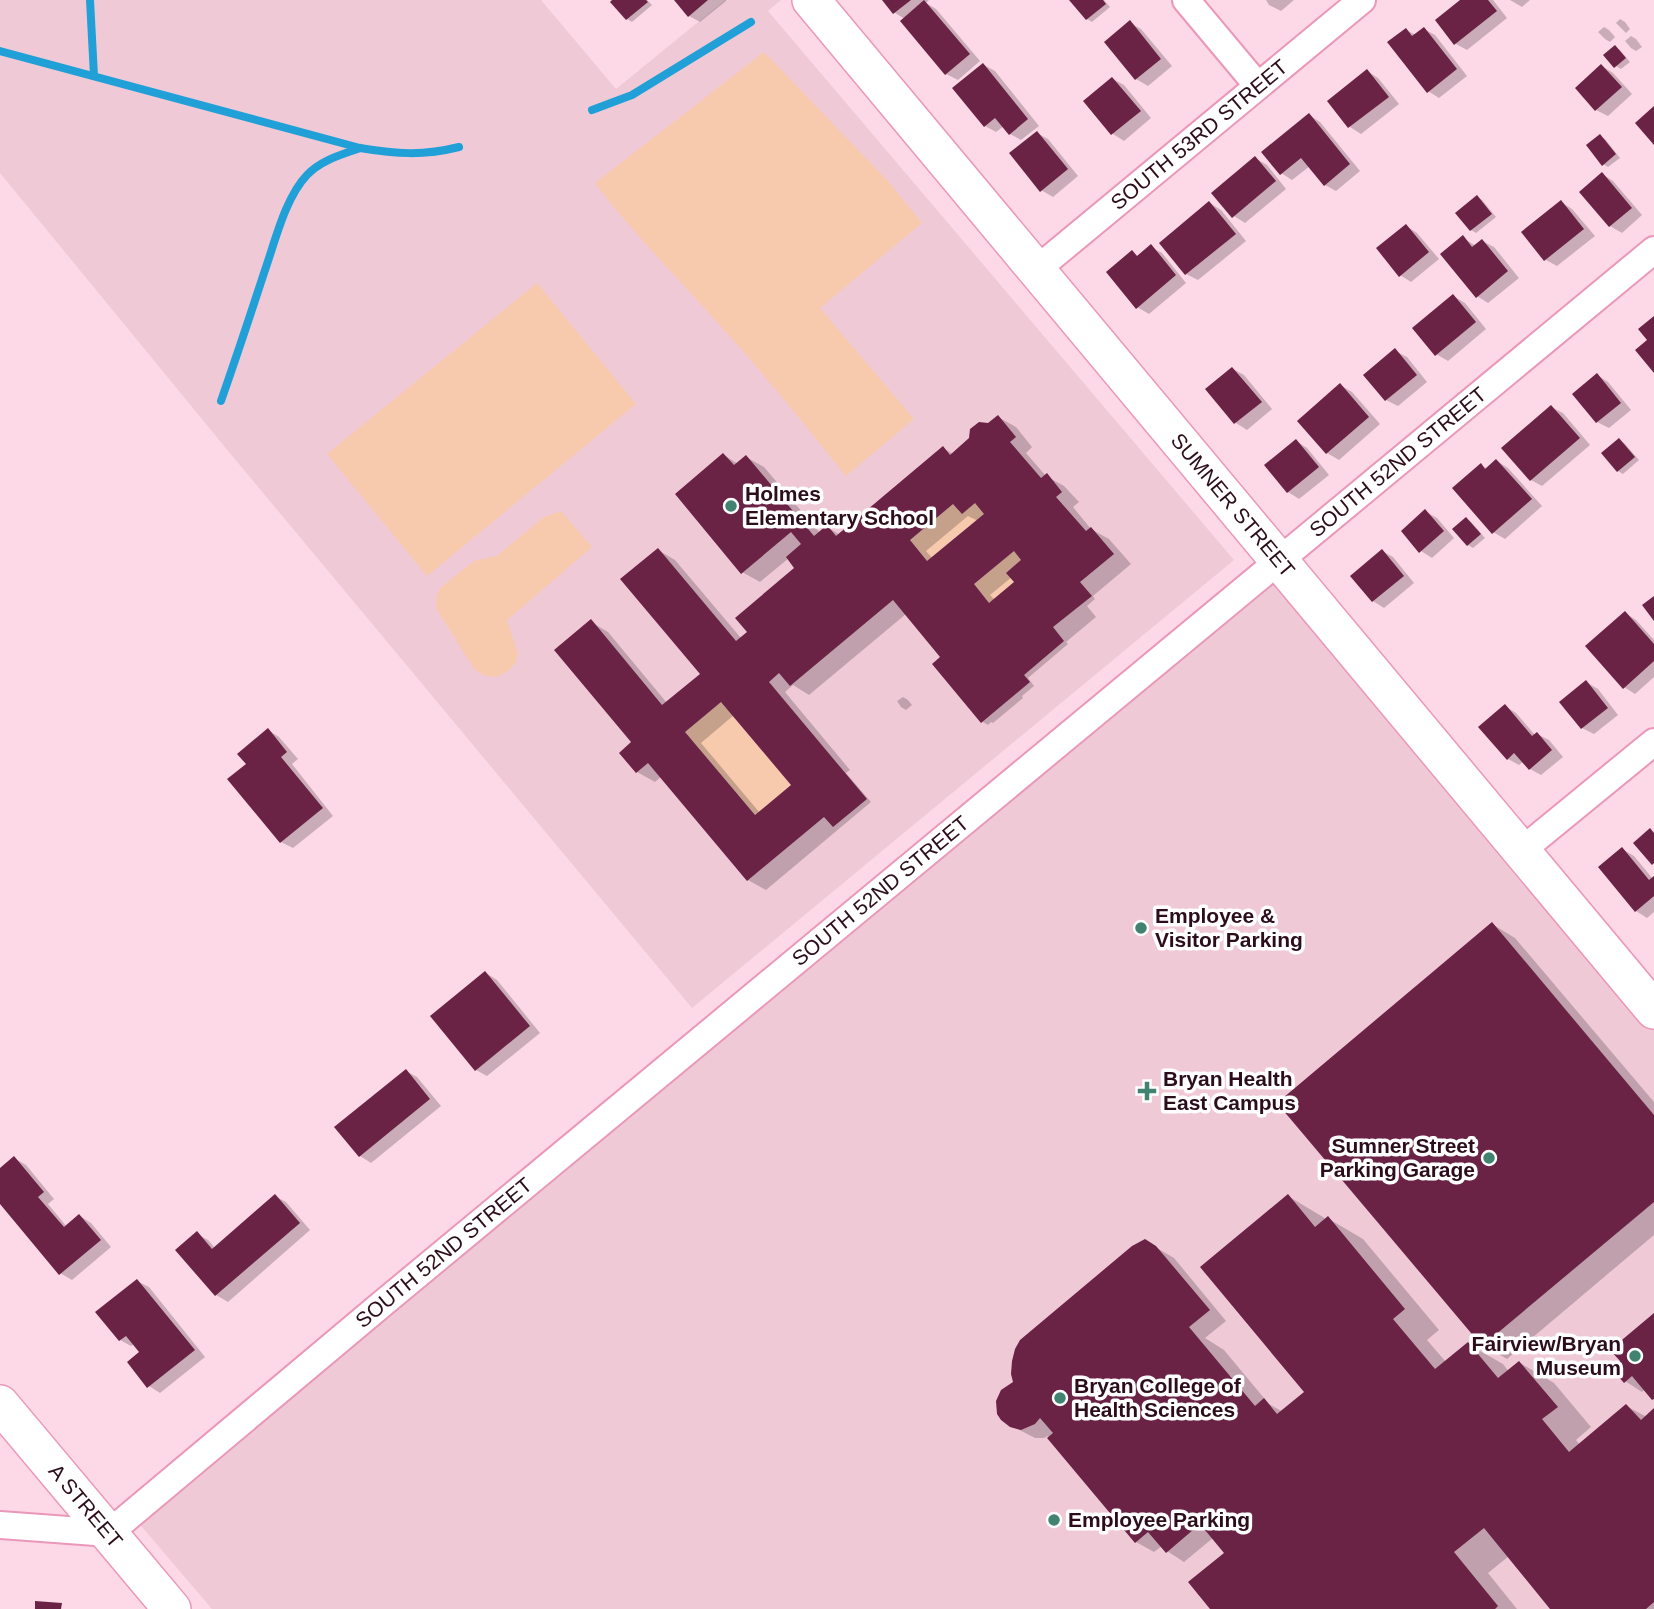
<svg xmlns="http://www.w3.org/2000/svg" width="1654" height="1609" viewBox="0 0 1654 1609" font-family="Helvetica,sans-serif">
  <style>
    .built { fill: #f0c9d7 }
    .green { fill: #f7caae }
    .shadow { fill: #0003; fill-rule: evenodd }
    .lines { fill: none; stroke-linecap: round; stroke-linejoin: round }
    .stream { stroke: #21a0d8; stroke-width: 8 }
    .building { fill: #6a2245; fill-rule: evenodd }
    .street-casing { stroke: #eb97b9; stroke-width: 30 }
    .secondary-casing { stroke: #eb97b9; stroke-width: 40 }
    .street { stroke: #fff; stroke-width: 26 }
    .secondary { stroke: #fff; stroke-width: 37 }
    .poi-dot { fill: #418271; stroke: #fff; stroke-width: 2.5 }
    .labels { text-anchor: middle; stroke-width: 7; stroke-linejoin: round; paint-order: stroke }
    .street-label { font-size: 21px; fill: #2c0d1b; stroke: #fff }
    .poi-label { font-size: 21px; font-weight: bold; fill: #2c0d1b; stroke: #fff; text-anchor: start }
  </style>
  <rect width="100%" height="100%" fill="#fdd8e6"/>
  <g class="built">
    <polygon points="0,0 541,0 616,89 725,0 781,0 768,11 1234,560 692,1008 229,452 0,173"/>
    <polygon points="1279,561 1654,1010 1654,1609 212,1609 131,1514"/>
  </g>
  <g class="green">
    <path d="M764,52l123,128 35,43 -102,85 94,111 -68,57c-37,-46 -74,-92 -113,-136 -46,-53 -96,-101 -138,-157z"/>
    <polygon points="537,283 636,404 427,576 327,454"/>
    <polygon points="975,503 984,514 927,561 910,540 953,504 962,514"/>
    <polygon points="561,511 592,547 507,620 518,654 515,664 508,671 496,677 486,676 475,670 437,610 436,599 439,589 474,561 497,556 544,517"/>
    <polygon points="1014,551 1021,560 1006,572 1014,582 989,603 974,584"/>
    <polygon points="721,702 791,785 755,815 685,732"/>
  </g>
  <g class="shadow">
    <polygon points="613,0 647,0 652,5 632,22 627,19"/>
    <polygon points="676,0 726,0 726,1 700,22 689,16"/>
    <polygon points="884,0 929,0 926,3 936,9 980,61 958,80 946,74 905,19 895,13"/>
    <polygon points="1072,0 1104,0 1110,7 1092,22 1087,19"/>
    <polygon points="1266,0 1294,0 1281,11 1269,5"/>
    <polygon points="1463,0 1493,0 1507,18 1467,50 1456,44 1437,20"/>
    <polygon points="1510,0 1530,0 1522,7"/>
    <polygon points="1620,19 1625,22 1630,29 1626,33 1616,23"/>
    <polygon points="1130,23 1141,29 1172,66 1148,86 1136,79"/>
    <polygon points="1604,27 1609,30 1615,37 1610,42 1605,39 1598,32"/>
    <polygon points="1424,29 1435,35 1467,76 1439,98 1428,91 1406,30 1416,35"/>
    <polygon points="1631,36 1636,39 1642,47 1636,51 1631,48 1625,41"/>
    <polygon points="1615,47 1620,50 1630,62 1621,69 1616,66"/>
    <polygon points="984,65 995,71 1039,126 1021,140 1010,134 1004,126 996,132 985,126"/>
    <polygon points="1602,66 1613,73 1632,94 1608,116 1596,110"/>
    <polygon points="1367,71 1378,78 1399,104 1361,134 1350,127 1329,101"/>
    <polygon points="1113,79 1124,85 1151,118 1124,141 1113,134 1085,101"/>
    <polygon points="1309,115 1320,122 1360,171 1336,191 1325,185 1310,166 1292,180 1281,173"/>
    <polygon points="1037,133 1048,139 1078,176 1053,197 1041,190"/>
    <polygon points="1600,136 1605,139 1620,158 1608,167 1603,164"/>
    <polygon points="1255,158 1267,165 1286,189 1245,223 1234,216"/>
    <polygon points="1602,174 1613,181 1642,215 1622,233 1610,226 1581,192"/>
    <polygon points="1477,197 1482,200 1496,217 1476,233 1471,230"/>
    <polygon points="1561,202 1572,209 1595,236 1557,266 1546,260"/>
    <polygon points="1210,203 1221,210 1246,241 1198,280 1186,274"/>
    <polygon points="1406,226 1417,233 1439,259 1411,282 1400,275"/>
    <polygon points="1463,238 1476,246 1482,241 1494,247 1519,278 1488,303 1477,296"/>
    <polygon points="1151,247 1162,253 1186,283 1149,314 1137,307 1132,253 1139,257"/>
    <polygon points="1453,296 1465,303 1486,329 1448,361 1436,354"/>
    <polygon points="1395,351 1407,357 1427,382 1398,406 1386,400"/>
    <polygon points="1233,369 1244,375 1272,409 1247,430 1236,423 1208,389"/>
    <polygon points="1597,375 1608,382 1631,410 1609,428 1597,422"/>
    <polygon points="1340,385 1352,392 1380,424 1339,460 1327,453 1299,421"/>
    <polygon points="1551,407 1563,413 1590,445 1542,486 1531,480"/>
    <path d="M998,417l18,10 16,20 -6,6 20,23 18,10 15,16 -6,5 18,22 18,10 22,25 -38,32 2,3 -8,7 9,11 -30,25 2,2 -40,34 6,8 -12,10 1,2 -30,25 -2,-1 -3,3 -5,-3 -41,-64 -36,-44 -97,81 -16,-10 -8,7 65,78 -4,3 25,29 -105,88 -18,-10 -86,-104 -7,6 -18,-10 -4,-29 -42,-121 17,10 59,71 35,-29 -44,-124 17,10 66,78 8,-6 48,-64 -8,-10 -29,24 -18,-10 -18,-117 14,9 8,-7 18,10 56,66 7,-6 13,8 103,-87 10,6zM968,516l10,5 -45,38 -7,-8zM1012,577l4,5 -21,18 -5,-5zM734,715l59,71 -33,27 -59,-70z"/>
    <polygon points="1619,440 1624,443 1639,460 1623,474 1618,471"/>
    <polygon points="1296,441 1307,448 1329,475 1299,499 1288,492"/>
    <polygon points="1497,461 1508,468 1542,506 1505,539 1493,532 1481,465 1488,469"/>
    <polygon points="1426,512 1437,518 1454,538 1432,558 1421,551"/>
    <polygon points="1466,519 1471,522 1485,538 1473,548 1468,545 1454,529"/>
    <polygon points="1382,551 1393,557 1414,583 1384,608 1373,601"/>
    <polygon points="1625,613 1636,620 1654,640 1654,677 1635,694 1624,687"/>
    <polygon points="1586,682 1598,689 1618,715 1594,734 1582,728"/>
    <polygon points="903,697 908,700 912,705 906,710 901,707 897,701"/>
    <polygon points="1505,706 1516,713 1535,735 1537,734 1549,740 1563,757 1541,775 1530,769 1524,761 1519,765 1508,759"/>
    <polygon points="268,730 279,737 298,759 292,764 333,816 293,848 281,842 230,779 248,764"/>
    <polygon points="1622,849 1634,856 1653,879 1654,878 1654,912 1647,918 1636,911"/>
    <polygon points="1492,924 1515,938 1654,1102 1654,1235 1507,1359 1483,1345 1280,1103"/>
    <polygon points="486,973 497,980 540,1033 487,1076 476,1070"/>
    <polygon points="406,1071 417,1077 441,1106 371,1163 360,1156"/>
    <polygon points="14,1158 26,1165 54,1199 48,1204 67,1227 80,1216 91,1223 111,1247 72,1280 60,1273 0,1201 0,1170"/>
    <polygon points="275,1196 286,1202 310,1230 228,1302 216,1295 197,1234 208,1240 215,1248"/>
    <polygon points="1288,1196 1323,1217 1326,1220 1329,1219 1363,1239 1439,1330 1427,1340 1446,1362 1468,1344 1503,1364 1509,1372 1520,1363 1554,1383 1591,1427 1576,1440 1580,1445 1626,1406 1647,1417 1654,1411 1654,1609 1553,1609 1509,1556 1488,1573 1517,1609 1212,1609 1226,1554 1213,1538 1184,1562 1167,1551 1162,1546 1154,1552 1136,1542 1048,1436 1044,1438 1035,1438 1006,1423 1015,1383 1145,1241 1174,1258 1226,1321 1205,1338 1224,1350 1269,1404 1283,1412 1306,1392"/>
    <polygon points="137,1281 149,1287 205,1357 160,1393 149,1386 142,1353 134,1344 131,1346 120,1340"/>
    <polygon points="1654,1315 1654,1399 1645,1389 1642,1392 1625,1381 1622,1361"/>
  </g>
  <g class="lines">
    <g class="stream">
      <polyline points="90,0 94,76"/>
      <path d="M0,51l360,97c36,6 63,8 99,-1"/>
      <polyline points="592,110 632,95 751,22"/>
      <path d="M221,401c15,-43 29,-85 43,-128 11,-31 21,-75 43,-98 14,-15 34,-20 53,-27"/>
    </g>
  </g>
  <g class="building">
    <polygon points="612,0 646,0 648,2 626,20 610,2"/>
    <polygon points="674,0 708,0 688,17"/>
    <polygon points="882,0 911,0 893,14"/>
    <polygon points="924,0 970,54 945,75 900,21"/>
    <polygon points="1069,0 1103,0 1106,4 1086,20"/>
    <polygon points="1460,0 1488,0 1497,11 1454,45 1435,20"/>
    <polygon points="1130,20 1161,59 1135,80 1104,42"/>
    <polygon points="1424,27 1457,69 1427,93 1387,42 1406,28 1412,36"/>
    <polygon points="1615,45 1626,58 1614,68 1603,55"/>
    <polygon points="983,63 1028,119 1009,135 995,118 984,127 952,88"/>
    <polygon points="1601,64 1622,87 1595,111 1575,88"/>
    <polygon points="1367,69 1389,97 1348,128 1327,101"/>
    <polygon points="1112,77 1141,111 1111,135 1083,101"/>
    <polygon points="1654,106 1654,145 1635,123"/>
    <polygon points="1309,113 1350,164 1324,186 1301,158 1280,175 1261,152"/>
    <polygon points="1037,131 1068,169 1040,192 1009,153"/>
    <polygon points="1600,134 1616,154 1602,166 1586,145"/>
    <polygon points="1255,156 1276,181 1232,218 1211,193"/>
    <polygon points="1602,172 1632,208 1609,227 1579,192"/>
    <polygon points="1477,195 1492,214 1470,231 1455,213"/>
    <polygon points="1561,200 1584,229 1544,261 1521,232"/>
    <polygon points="1209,201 1236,234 1185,275 1159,243"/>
    <polygon points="1406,224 1429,252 1399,277 1376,248"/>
    <polygon points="1463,235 1472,247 1482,239 1508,271 1476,298 1440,254"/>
    <polygon points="1151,244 1176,275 1136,309 1106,272 1132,250 1137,256"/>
    <polygon points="1453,294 1476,322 1435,356 1412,328"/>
    <polygon points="1654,316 1654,373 1635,350 1647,340 1638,329"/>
    <polygon points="1395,348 1417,375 1385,401 1363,375"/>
    <polygon points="1232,367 1262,402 1234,424 1205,389"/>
    <polygon points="1597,373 1621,403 1596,423 1572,394"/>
    <polygon points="1340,383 1369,417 1326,454 1297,421"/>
    <polygon points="1551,405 1580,438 1530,481 1501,448"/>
    <path d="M998,415l18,22 -6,5 31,36 6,-5 15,19 -6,5 30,34 5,-4 23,27 -34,28 12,14 -39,31 11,14 -40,34 6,7 -49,41 -49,-59 8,-7 -47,-57 -103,86 -11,-13 -10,9 98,117 -34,28 -9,-10 -77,64 -99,-118 -12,10 -17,-20 12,-11 -77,-92 37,-31 71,86 38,-31 -80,-95 38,-31 78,93 11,-9 -12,-14 59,-50 -8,-11 15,-13 -10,-12 -50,42 -66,-80 48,-41 11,12 12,-10 68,81 13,-11 9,11 107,-90 7,9 19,-17 1,-9 9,-7 9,1zM975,503l9,11 -57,47 -17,-21 43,-36 9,10zM1014,551l7,9 -15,13 8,9 -25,21 -15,-19zM721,702l70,83 -36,30 -70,-83z"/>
    <polygon points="1619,438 1635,457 1617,472 1601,453"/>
    <polygon points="1296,439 1319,467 1287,493 1264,465"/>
    <polygon points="1496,459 1532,499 1492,534 1452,488 1481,463 1485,469"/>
    <polygon points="1425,509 1444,531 1419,553 1401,531"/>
    <polygon points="1466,517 1481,534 1467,546 1452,529"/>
    <polygon points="1382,549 1404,576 1372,602 1350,576"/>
    <polygon points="1654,596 1654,621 1642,605"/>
    <polygon points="1625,611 1654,644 1654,661 1623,689 1585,646"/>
    <polygon points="1586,680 1608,708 1581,729 1559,702"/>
    <polygon points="1505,704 1532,736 1537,732 1552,750 1529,770 1514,753 1507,760 1478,727"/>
    <polygon points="268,728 287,752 281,757 323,808 280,843 227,779 246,764 237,754"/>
    <polygon points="1650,828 1654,833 1654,863 1652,865 1633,843"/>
    <polygon points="1622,847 1649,880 1654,876 1654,896 1635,912 1598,867"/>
    <polygon points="1492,922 1654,1115 1654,1202 1482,1346 1277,1103"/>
    <polygon points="485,971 530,1026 475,1071 430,1016"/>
    <polygon points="406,1069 430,1099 359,1157 334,1127"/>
    <polygon points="14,1156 44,1192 38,1197 64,1227 79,1214 101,1240 59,1275 0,1204 0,1168"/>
    <polygon points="275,1194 300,1223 215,1296 175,1250 197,1231 212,1249"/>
    <polygon points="1288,1194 1315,1227 1328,1216 1405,1309 1393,1319 1435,1369 1468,1342 1498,1378 1519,1361 1558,1407 1542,1419 1569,1452 1626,1404 1641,1420 1654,1408 1654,1602 1646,1609 1550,1609 1484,1528 1454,1552 1498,1606 1495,1609 1210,1609 1188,1582 1224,1553 1200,1524 1166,1553 1148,1532 1135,1543 1047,1438 1053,1433 1040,1418 1035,1424 1021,1430 1010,1427 1001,1420 997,1414 996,1401 1001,1390 1013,1382 1011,1374 1012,1361 1015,1349 1020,1340 1132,1246 1145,1239 1156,1246 1210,1310 1189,1327 1255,1406 1264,1398 1277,1414 1304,1392 1200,1267"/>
    <polygon points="137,1279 195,1350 147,1388 127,1362 139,1352 126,1336 119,1341 95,1312"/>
    <polygon points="1654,1313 1654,1399 1652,1400 1632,1376 1624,1383 1611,1368 1620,1361 1610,1350"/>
    <polygon points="35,1601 62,1603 61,1609 35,1609"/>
  </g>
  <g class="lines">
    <defs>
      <g id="street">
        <polyline points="1186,0 1258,86"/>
        <path id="s1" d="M1036,270l326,-270"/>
        <polyline points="1521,851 1654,742"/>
        <path id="s2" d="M0,1525l109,8 273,-229 1272,-1054"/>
      </g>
      <g id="secondary">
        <path id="s3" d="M811,0l843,1010"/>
        <path id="s4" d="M0,1404l172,205"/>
      </g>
    </defs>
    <use href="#street" class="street-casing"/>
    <use href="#secondary" class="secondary-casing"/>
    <use href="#street" class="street"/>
    <use href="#secondary" class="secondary"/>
  </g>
  <g class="poi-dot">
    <circle cx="731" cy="506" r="7"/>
    <circle cx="1141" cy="928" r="7"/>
    <path d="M1143.5 1080.5h7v7h7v7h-7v7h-7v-7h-7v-7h7z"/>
    <circle cx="1489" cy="1158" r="7"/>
    <circle cx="1635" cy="1356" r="7"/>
    <circle cx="1060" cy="1398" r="7"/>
    <circle cx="1054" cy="1520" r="7"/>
  </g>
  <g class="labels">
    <g class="street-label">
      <text dy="7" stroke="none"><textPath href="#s1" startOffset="212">SOUTH 53RD STREET</textPath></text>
      <text dy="7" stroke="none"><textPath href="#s2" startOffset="1785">SOUTH 52ND STREET</textPath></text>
      <text dy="7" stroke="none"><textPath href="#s3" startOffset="658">SUMNER STREET</textPath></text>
      <text dy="7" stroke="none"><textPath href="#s2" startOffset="1113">SOUTH 52ND STREET</textPath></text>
      <text dy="7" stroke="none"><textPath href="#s2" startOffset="546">SOUTH 52ND STREET</textPath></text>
      <text dy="7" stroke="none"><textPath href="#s4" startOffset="133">A STREET</textPath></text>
    </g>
    <g class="poi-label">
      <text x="745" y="501">Holmes<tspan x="745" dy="24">Elementary School</tspan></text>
      <text x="1155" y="923">Employee &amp;<tspan x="1155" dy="24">Visitor Parking</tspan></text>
      <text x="1163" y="1086">Bryan Health<tspan x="1163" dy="24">East Campus</tspan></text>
      <text x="1475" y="1153" text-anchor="end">Sumner Street<tspan x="1475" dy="24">Parking Garage</tspan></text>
      <text x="1621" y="1351" text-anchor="end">Fairview/Bryan<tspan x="1621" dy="24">Museum</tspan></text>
      <text x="1074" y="1393">Bryan College of<tspan x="1074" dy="24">Health Sciences</tspan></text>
      <text x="1068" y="1527">Employee Parking</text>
    </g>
  </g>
</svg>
